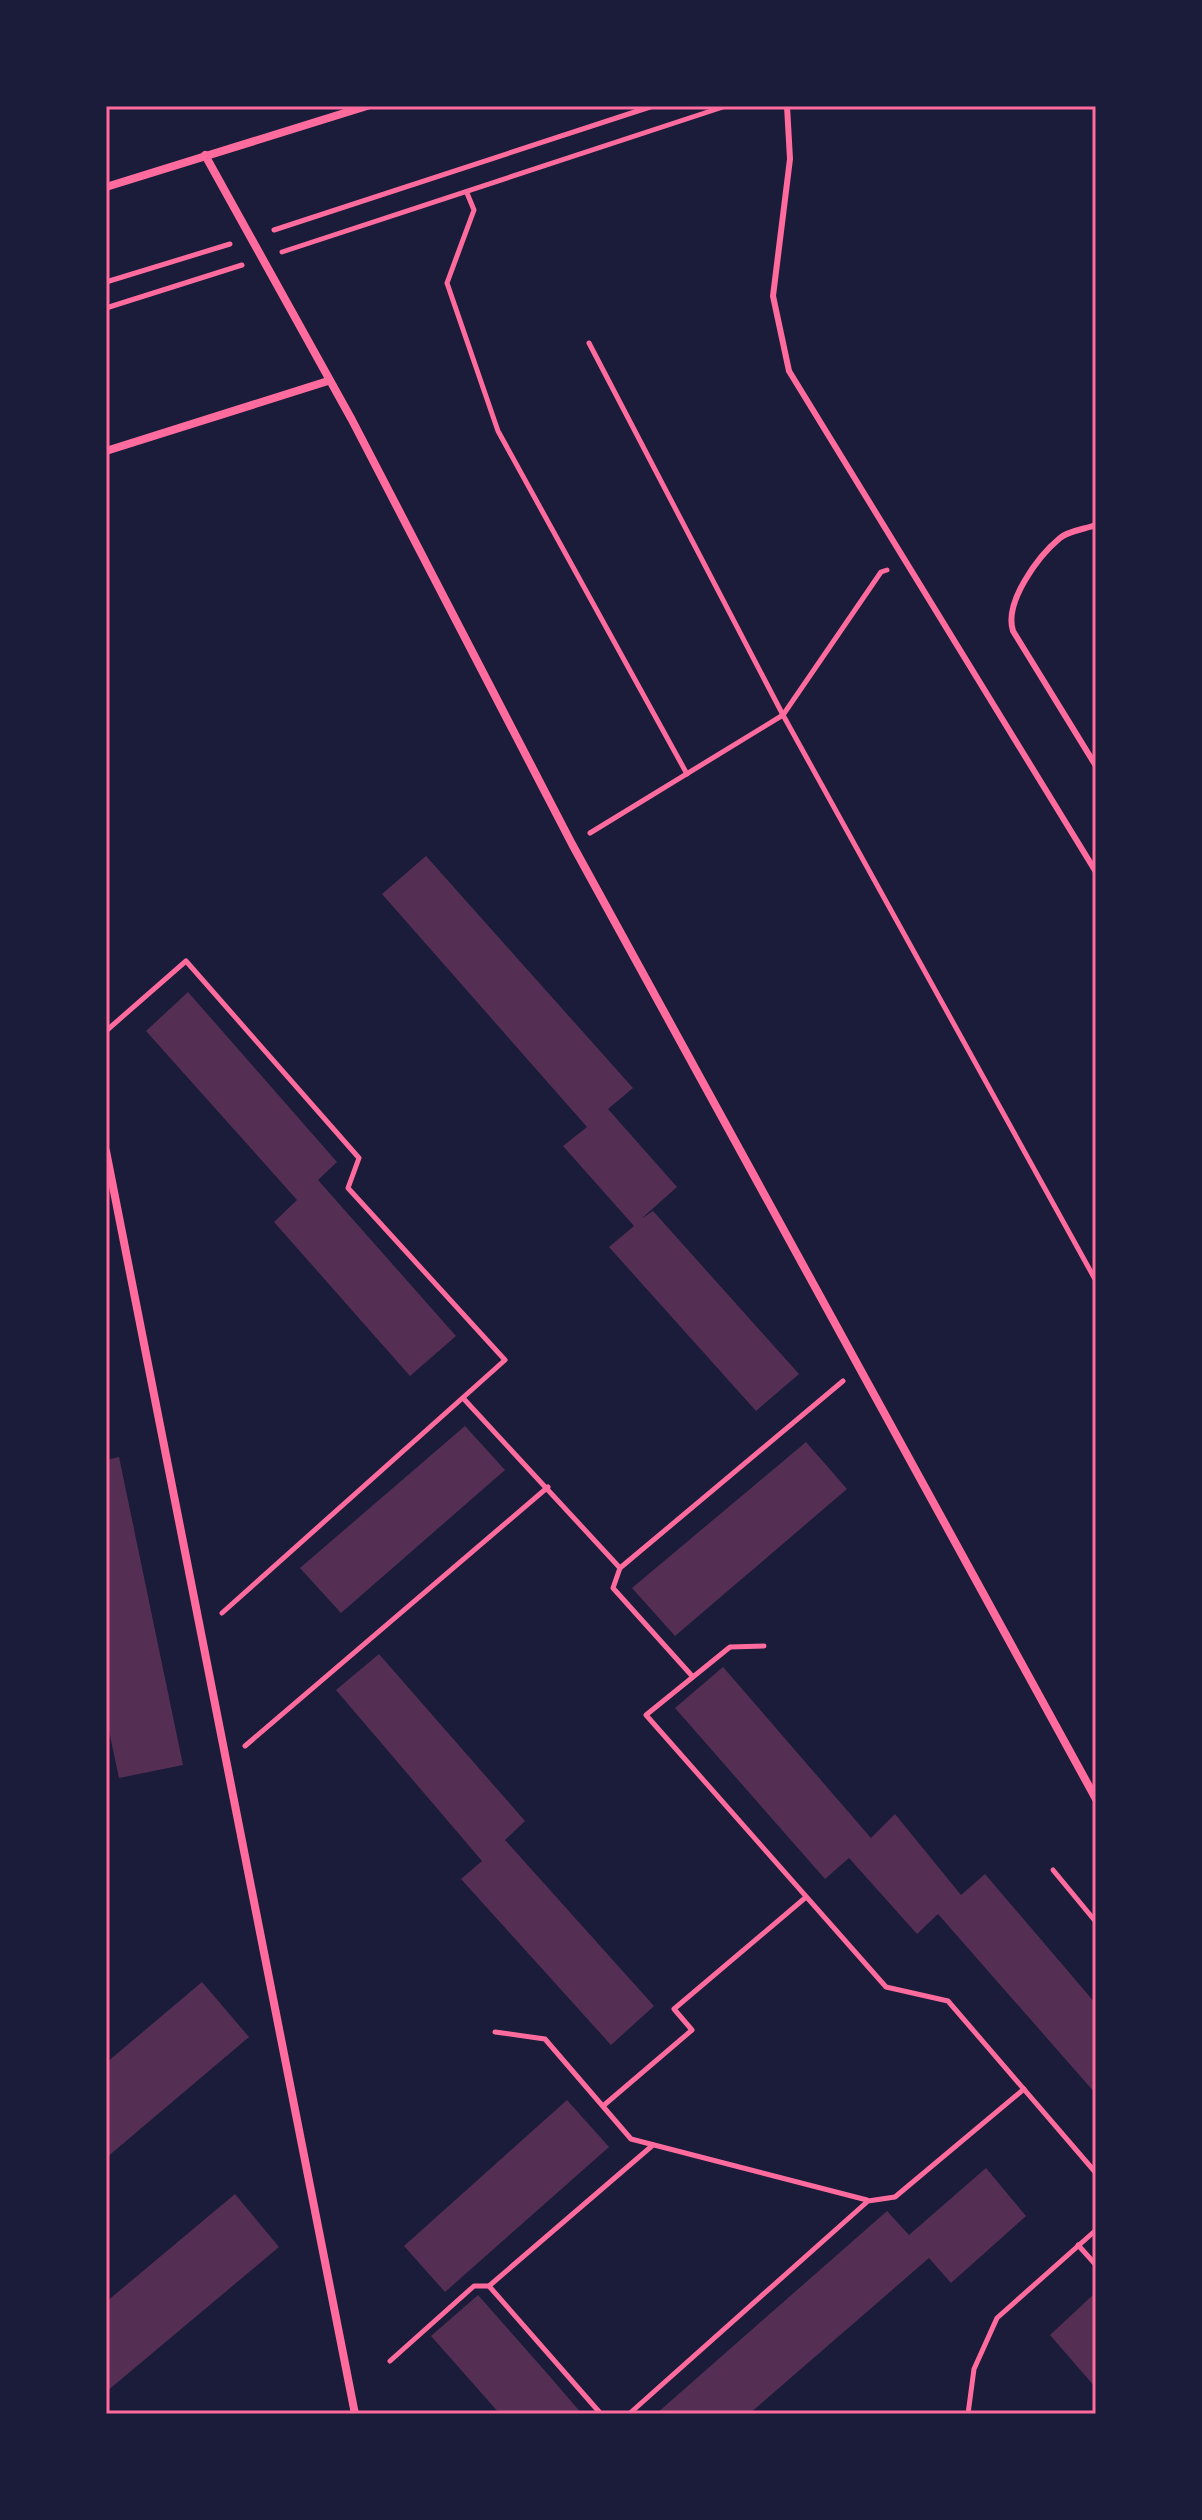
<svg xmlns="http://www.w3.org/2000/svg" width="1202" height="2520" viewBox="0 0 1202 2520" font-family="Rubik,sans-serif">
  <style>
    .building { fill: #542f53 }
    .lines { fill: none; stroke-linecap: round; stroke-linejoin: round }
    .path { stroke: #ff6b9d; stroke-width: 5 }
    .service { stroke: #ff6b9d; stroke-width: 6 }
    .minor { stroke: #ff6b9d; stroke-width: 8 }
    .neatline { fill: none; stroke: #ff6b9d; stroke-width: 3 }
  </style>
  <rect width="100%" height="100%" fill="#1b1b3a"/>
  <g class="building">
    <polygon points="426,856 633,1088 608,1109 677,1187 641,1219 653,1211 799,1374 756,1411 609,1247 634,1226 563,1146 587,1127 382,894"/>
    <polygon points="188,992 337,1162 318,1180 456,1336 410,1376 274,1222 297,1200 146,1031"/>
    <polygon points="465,1426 505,1470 341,1613 300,1568"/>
    <polygon points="806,1442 847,1489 675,1636 632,1588"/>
    <polygon points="119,1457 183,1765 119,1778 106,1717 106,1460"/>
    <polygon points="379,1654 525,1821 505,1840 654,2006 611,2045 461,1879 482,1861 336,1690"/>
    <polygon points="723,1667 871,1838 895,1814 961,1895 985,1874 1096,2004 1096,2094 938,1914 917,1934 849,1858 825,1879 675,1708"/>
    <polygon points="202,1982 249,2037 106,2158 106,2063"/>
    <polygon points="567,2100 609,2147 445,2292 404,2246"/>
    <polygon points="986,2168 1026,2216 951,2283 929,2258 749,2414 656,2414 887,2211 909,2235"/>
    <polygon points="235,2194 279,2247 106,2392 106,2302"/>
    <polygon points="1094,2294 1096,2297 1096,2388 1050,2335"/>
    <polygon points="478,2295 552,2379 582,2414 500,2414 431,2336"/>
  </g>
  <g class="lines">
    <g class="path">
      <polyline points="467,193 474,210 447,283 498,431 687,774"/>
      <polyline points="274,230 653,106"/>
      <polyline points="282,252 726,106"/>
      <polyline points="106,282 230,244"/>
      <polyline points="106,308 242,265"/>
      <polyline points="589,343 783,715 1096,1281"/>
      <polyline points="590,833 783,715 881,572 887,570"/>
      <polyline points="106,1031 186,961 359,1158 348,1188 505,1360 222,1613"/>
      <polyline points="463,1398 620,1568 843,1381"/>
      <polyline points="620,1568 613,1588 693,1677"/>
      <polyline points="764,1646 730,1647 646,1715 886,1987 948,2001 1096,2173"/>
      <polyline points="245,1746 548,1487"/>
      <polyline points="1053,1870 1096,1922"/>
      <polyline points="495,2032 545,2039 631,2139 867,2200"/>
      <polyline points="603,2106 692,2030 674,2009 805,1898"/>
      <polyline points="1078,2245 1096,2265"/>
      <polyline points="390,2361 474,2286 489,2286"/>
      <polyline points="601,2414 489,2286 653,2145"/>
      <polyline points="629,2414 868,2201 895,2197 1024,2089"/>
      <polyline points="968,2414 974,2369 997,2318 1096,2230"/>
    </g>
    <g class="service">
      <polyline points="787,106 790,159 773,296 789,371 1096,872"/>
      <path d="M1096,525c-11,4 -28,6 -36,13 -23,19 -56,65 -47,93l83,135"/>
    </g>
    <g class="minor">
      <polyline points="205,155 352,420 572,844 1096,1799"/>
      <polyline points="106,187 367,106"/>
      <polyline points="106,451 328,381"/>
      <polyline points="106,1151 355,2414"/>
    </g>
  </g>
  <rect width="1202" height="2520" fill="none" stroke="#1b1b3a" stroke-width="216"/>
  <rect x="108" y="108" width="986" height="2304" class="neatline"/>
</svg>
